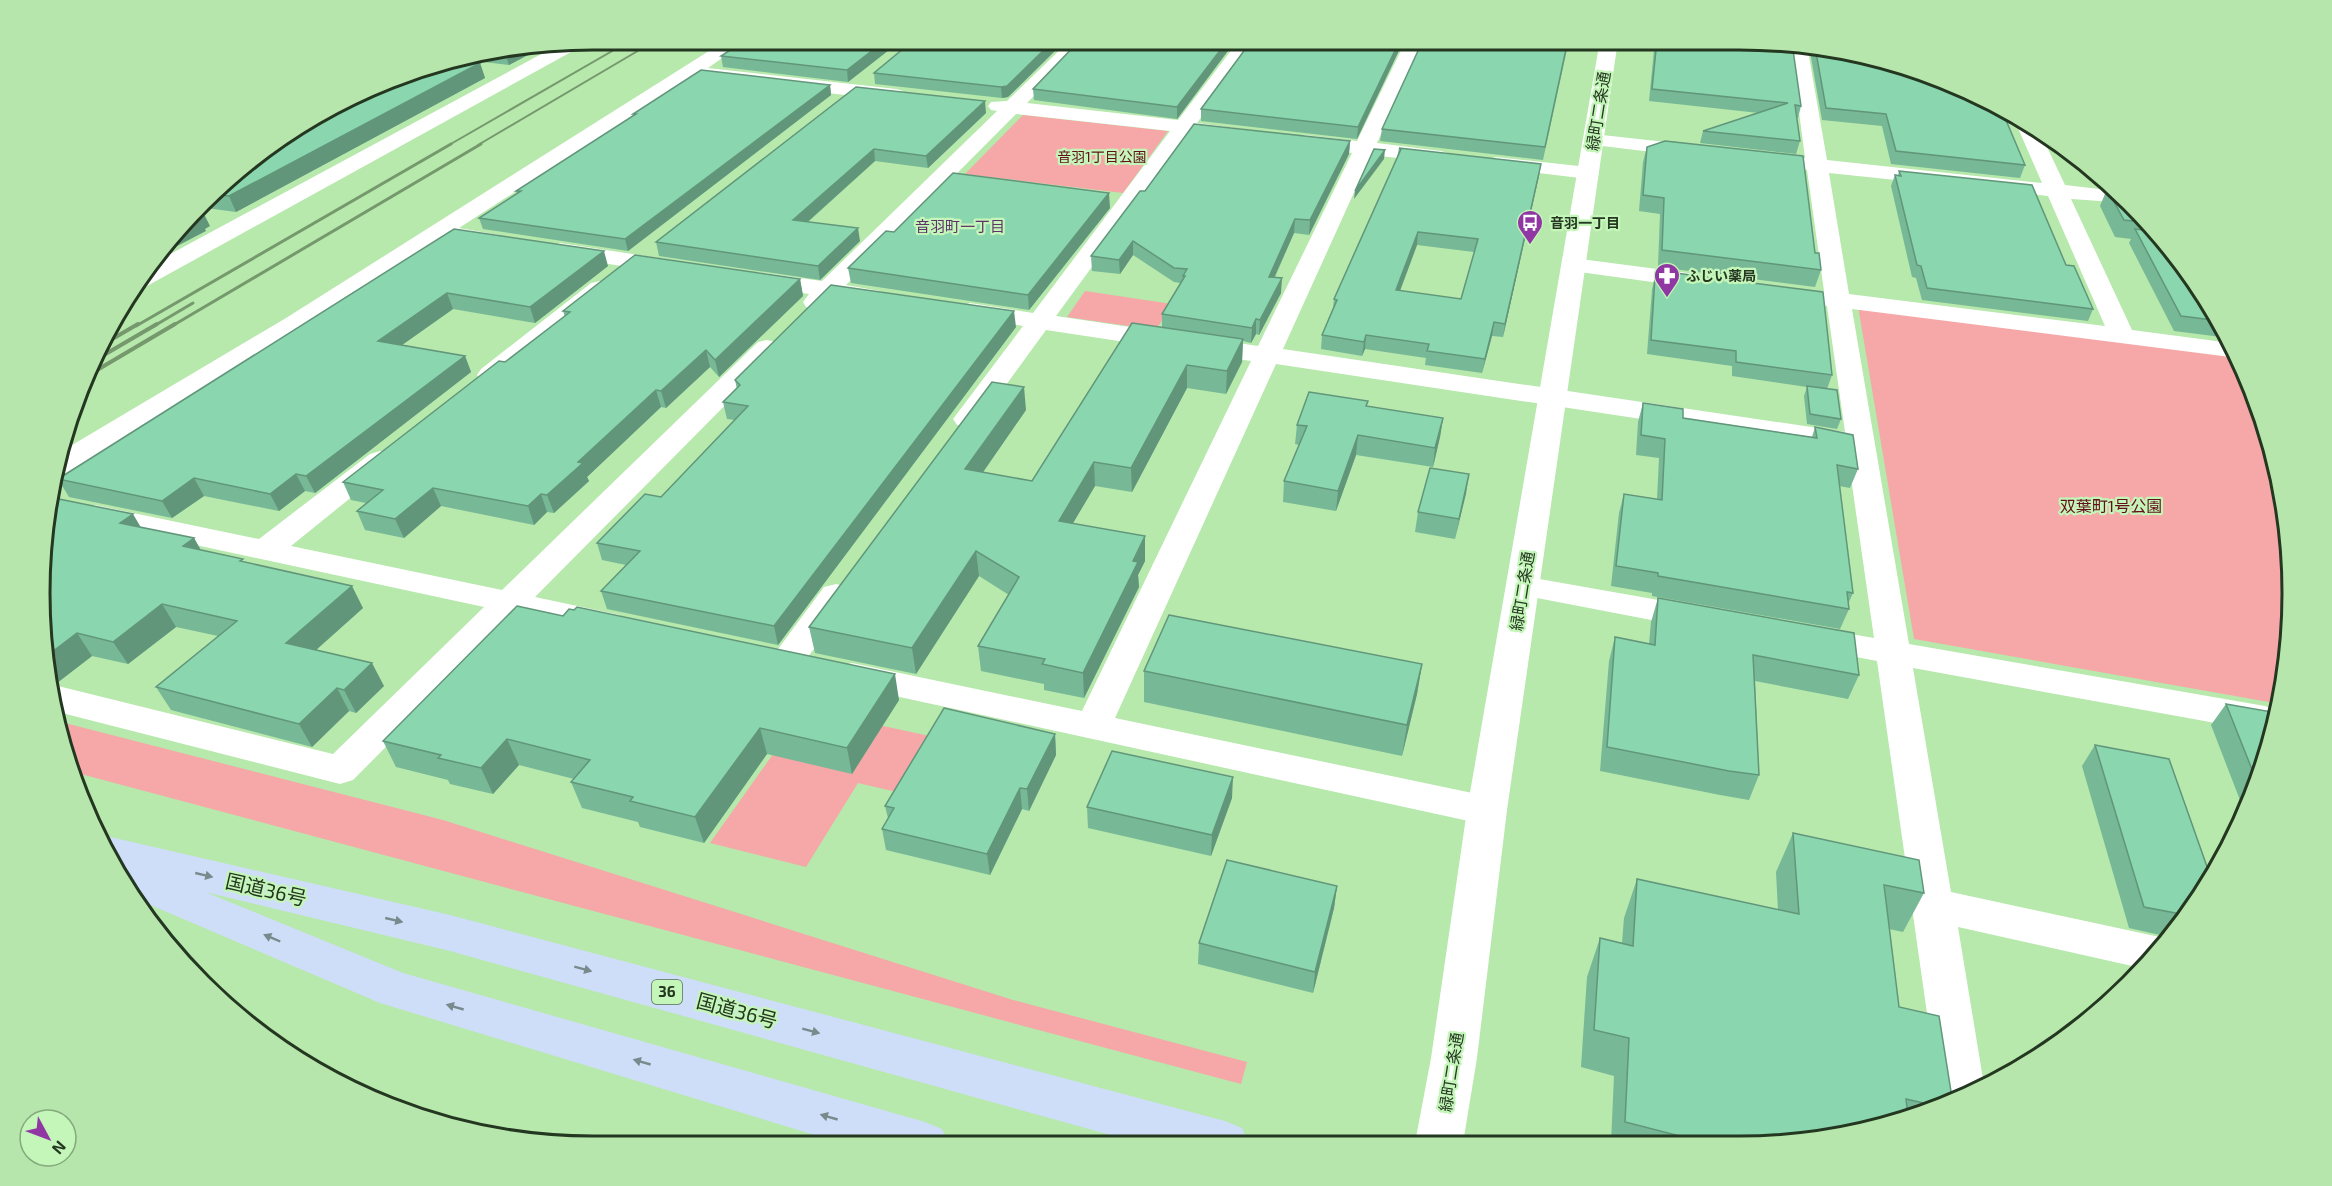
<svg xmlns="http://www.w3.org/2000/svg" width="2332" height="1186" viewBox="0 0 2332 1186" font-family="'Exo 2','Noto Sans JP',sans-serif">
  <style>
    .green { fill: #f5a8a7 }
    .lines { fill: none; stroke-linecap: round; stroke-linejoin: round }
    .minor { fill: #fff; fill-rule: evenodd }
    .tertiary { fill: #fff; fill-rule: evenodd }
    .trunk { fill: #cedef8; fill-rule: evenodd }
    .rail-far2 { stroke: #75986d; stroke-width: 2 }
    .rail-far1 { stroke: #75986d; stroke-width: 3 }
    .rail { stroke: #75986d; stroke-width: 4 }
    .wall { fill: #77b896; fill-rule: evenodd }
    .shaded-wall { fill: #61967a }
    .building { fill: #8ad6ae; stroke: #61967a; stroke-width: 1.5; fill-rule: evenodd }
    .oneway { fill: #798a8c }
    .labels { text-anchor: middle; stroke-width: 4.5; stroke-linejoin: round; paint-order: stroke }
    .far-park-label { font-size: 14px; fill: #630e1a; stroke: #c4f5b9 }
    .far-poi-label { font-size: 14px; font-weight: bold; fill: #243720; stroke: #c4f5b9; text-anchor: start }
    .far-neighbourhood-label { font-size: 15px; fill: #5e3368; stroke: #c4f5b9 }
    .shield { fill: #c4f5b9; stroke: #54704e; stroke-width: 1.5 }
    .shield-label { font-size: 15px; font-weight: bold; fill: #243720 }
    .street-label { font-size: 16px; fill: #243720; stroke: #c4f5b9 }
    .park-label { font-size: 16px; fill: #630e1a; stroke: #c4f5b9 }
    .near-street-label { font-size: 20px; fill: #243720; stroke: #c4f5b9 }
    .rim { fill: none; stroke: #243720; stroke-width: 3 }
  </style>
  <rect width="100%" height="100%" fill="#b7e8ac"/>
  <g class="green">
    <polygon points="1023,115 1168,131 1123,193 965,174"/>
    <polygon points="1085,291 1172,304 1156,330 1067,317"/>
    <polygon points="1858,306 2236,355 2263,415 2288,520 2292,629 2280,704 1914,639"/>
    <polygon points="805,709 934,737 901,793 858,783 806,867 710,843"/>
    <polygon points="61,722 443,820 1013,1000 1247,1062 1241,1084 77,773"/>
  </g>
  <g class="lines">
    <g class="minor">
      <polygon points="728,39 749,39 708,68 896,89 903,91 905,95 903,99 896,101 693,77 459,228 499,235 503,240 499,245 491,247 442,240 304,328 66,473 53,475 62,451 286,318"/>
      <path d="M1071,39h18l-62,64 151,17 61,-80h18l-60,83 46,6 3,4 -3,4 -7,2 -47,-5 -133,182 202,30 94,-193 -47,-6 -7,-2 -3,-4 3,-4 7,-2 52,6 49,-101h18l-47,103 64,8 7,2 3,4 -3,4 -7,2 -70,-8 -88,194 562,83 -18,-126 -19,-4 -3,-5 3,-5 16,-1 -17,-121 -16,-3 -3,-4 3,-4 14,-1 -15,-115 17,2 20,115 215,23 -27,-62 3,-4 21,13 26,55 51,6 13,12 -58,-4 61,131 99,13 7,15 -386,-49 57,335 356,62 13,5 -3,18 -10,3 -352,-64 38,224 218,47 -28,29 -183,-41 26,158 -41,22 -4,-9 -62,-437 -78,-15 -5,-8 5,-8 12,-3 63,11 -27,-188 -571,-86 -161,354 386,81 6,11 -6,11 -14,4 -647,-141 -6,-9 6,-9 12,-3 230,48 169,-350 -205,-31 -69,95 -10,2 -10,-2 -4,-6 70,-93 -62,-10 -4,-5 4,-5 9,-3 63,10 137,-182 -154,-17 -170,171 34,6 3,5 -3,5 -9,2 -38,-5c-9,9 -14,13 -27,9l-3,-5 6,-8 -53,-8 -9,-2 -3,-5 3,-5 9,-2 66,9 175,-170 -6,-1 -3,-4 3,-4 16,-1zM1829,173l219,23 57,130 -256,-32z"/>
      <polygon points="584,41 582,46 147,286 134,287 150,265 558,45"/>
      <polygon points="1593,134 1693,145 1700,147 1703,151 1700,155 1693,157 1586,144 1583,140 1586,136"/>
      <polygon points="1496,157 1588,167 1595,169 1599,173 1595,177 1588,179 1489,167 1486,163 1489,159"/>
      <polygon points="560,243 672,260 680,262 684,267 680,272 672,274 552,255 548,250 552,245"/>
      <polygon points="1573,258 1703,275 1712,277 1715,282 1712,287 1703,289 1565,270 1561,265 1565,260"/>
      <polygon points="600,281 609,283 612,288 609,293 499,381 490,383 481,381 477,375 481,369 591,283"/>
      <polygon points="767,340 776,342 780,348 776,354 535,597 620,615 625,623 620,631 608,634 517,615 353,780 340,784 58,712 50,686 54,685 333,754 484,607 84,521 80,514 84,507 95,505 259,539 370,454 380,451 390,454 395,460 390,466 291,546 502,590 758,342"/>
      <polygon points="1523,576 1698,607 1710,610 1715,618 1710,626 1698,629 1511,593 1507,586 1511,579"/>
      <polygon points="836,584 848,587 853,595 848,603 799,669 787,673 775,669 770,661 775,653 824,587"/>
    </g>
    <polygon class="tertiary" points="1600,40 1618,40 1507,810 1477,1058 1463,1143 1415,1143 1431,1058 1467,810"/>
    <polygon class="trunk" points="106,836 450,915 1225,1121 1242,1128 1249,1144 1143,1144 450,951 205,892 403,973 925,1122 942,1129 949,1145 848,1145 380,1003 141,901 97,839"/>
    <g class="rail-far2">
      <polyline points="449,145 633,39"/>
      <polyline points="478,145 658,39"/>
    </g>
    <g class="rail-far1">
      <polyline points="136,326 451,144"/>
      <polyline points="154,326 193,303"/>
      <polyline points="172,326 481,144"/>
    </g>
    <g class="rail">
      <polyline points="102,345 138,324"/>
      <polyline points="97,359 157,324"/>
      <polyline points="92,373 175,324"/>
    </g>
  </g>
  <g class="wall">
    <polygon points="903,39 848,82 723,67 721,56"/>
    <polygon points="1067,39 1008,97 1002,98 875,84 874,73"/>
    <polygon points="1236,40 1177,119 1034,100 1033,89"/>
    <polygon points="1252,40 1404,40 1357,139 1201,121 1201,109"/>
    <polygon points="1569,40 1543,160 1380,141 1382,129"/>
    <polygon points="1655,40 1775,40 1801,106 1798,118 1797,118 1800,141 1796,154 1700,143 1703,131 1759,113 1649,101"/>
    <polygon points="1809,46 1882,58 2025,165 2020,178 1891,164 1882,126 1822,120"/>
    <polygon points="541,48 509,65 467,60"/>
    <polygon points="480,63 485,78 236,212 199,207 255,154"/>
    <polygon points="830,85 831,95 628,251 483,229 479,218 517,193 516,191 634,115 633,114"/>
    <polygon points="856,87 986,113 928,168 875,161 808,222 860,241 820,280 659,256 656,242"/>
    <polygon points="1350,141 1349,154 1309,235 1294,233 1275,277 1281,293 1259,335 1256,334 1251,343 1243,341 1242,362 1226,394 1187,388 1132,492 1095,486 1073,523 1145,561 1138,575 1139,587 1084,698 1044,690 1044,684 981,671 978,646 1009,595 979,576 916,674 815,653 809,627 1026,410 982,473 1032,481 1162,327 1162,314 1181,283 1174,282 1133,255 1120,274 1092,271 1091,256 1145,191"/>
    <polygon points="1647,147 1815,253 1821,270 1815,287 1658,267 1660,214 1639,211 1643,162"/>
    <path d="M1399,148l142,16 -38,173 -11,-1 -10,37 -57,-8 1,-7 -61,-9 -3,7 -41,-7 1,-14 11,-27 1,-9 63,-141zM1417,245l57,7 -13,47 -61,-8z"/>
    <polygon points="1899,171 2066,265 2093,309 2088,321 1922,300 1916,278 1912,277 1891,186 1895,175 1898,176"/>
    <polygon points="2107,189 2114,189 2155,227 2219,316 2229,338 2174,331 2129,243 2131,239 2115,237 2100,206"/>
    <polygon points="1110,208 1029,310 851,283 848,268"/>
    <polygon points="454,229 608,266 535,323 453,309 402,345 465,356 471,372 315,493 305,491 279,511 204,496 172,518 69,497 58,479"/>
    <polygon points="1660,271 1832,375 1827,389 1841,419 1837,429 1807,424 1804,396 1807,387 1732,376 1732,366 1647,354 1652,290 1655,276 1659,277"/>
    <polygon points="800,279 803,296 719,377 710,367 666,408 661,407 587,477 589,481 554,513 547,512 534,525 441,506 404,538 365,530 357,511 366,503 351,500 343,482 505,362 565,317 563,311"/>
    <polygon points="1016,327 778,645 607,609 601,591 626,565 602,560 597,543 661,497 735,420 727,419 723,402 737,389 735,380"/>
    <polygon points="1643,403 1683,418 1812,437 1815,427 1858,469 1850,488 1839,486 1853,593 1848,604 1849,609 1840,629 1652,596 1652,593 1611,586 1619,513 1624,494 1657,499 1659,458 1636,455 1638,422"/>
    <polygon points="1367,406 1443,418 1440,437 1433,467 1356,455 1336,511 1283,502 1284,481 1299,445 1295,444 1297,425"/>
    <polygon points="1469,474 1455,539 1415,532 1418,512"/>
    <polygon points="49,497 141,527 194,538 201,550 245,563 363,608 316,650 384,686 356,713 349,711 312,747 171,710 156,687 218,636 176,627 128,664 92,656 57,683 49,681 44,665"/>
    <polygon points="1658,598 1859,675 1848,699 1755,681 1759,775 1749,800 1720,795 1600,771 1609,661 1615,637 1649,644 1651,622"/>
    <polygon points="1422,664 1417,694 1402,756 1144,702 1144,671"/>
    <polygon points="899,700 852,774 767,754 704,843 640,827 638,822 582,808 571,782 574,779 519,765 493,794 450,784 448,780 396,767 383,741"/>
    <polygon points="2226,704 2274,736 2245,813 2211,725"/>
    <polygon points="1055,734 1056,755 1029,811 1022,809 990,875 886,850 882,829 888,818 885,806"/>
    <polygon points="2095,745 2211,878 2178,931 2146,963 2157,949 2169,937 2129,928 2082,766"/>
    <polygon points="1232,798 1211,856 1088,828 1087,807"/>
    <polygon points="1793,833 1924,893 1903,932 1889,929 1899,1007 1951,1105 1812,1142 1611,1143 1614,1076 1581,1067 1587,977 1600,938 1622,943 1624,918 1637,879 1778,910 1776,872"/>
    <polygon points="1337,886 1334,908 1313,993 1198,964 1199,943"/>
  </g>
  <g class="shaded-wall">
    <polygon points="887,39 903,39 848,82 847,70"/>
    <polygon points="1055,39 1067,39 1008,97 1002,98 1001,87"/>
    <polygon points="1228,40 1236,40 1177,119 1177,107"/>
    <polygon points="1400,40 1404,40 1357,139 1358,127"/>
    <polygon points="541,48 509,65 505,54"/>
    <polygon points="480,63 485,78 236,212 229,196"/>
    <polygon points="830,85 831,95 628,251 625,239"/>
    <polygon points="985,101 986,113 928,168 926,156"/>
    <polygon points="1350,141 1349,154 1309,235 1310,220"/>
    <polygon points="874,149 875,161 795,233 793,220"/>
    <polygon points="1385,150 1384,159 1354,199 1355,191"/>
    <polygon points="1541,164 1539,176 1503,337 1505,324"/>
    <polygon points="1109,193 1110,208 1029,310 1028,295"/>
    <polygon points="202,210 210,226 205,229 206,231 156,257 177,227 194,214"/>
    <polygon points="1295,219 1294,233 1268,291 1269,277"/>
    <polygon points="858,228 860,241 820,280 818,266"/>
    <polygon points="1418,232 1417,245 1395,304 1396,290"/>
    <polygon points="1133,241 1133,255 1120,274 1119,260"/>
    <polygon points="604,251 608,266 535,323 530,307"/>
    <polygon points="1282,278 1281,293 1259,335 1260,320"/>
    <polygon points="800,279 803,296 719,377 715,360"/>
    <polygon points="447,293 453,309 385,357 378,341"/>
    <polygon points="1014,311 1016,327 778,645 774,626"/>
    <polygon points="1256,319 1256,334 1251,343 1252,328"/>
    <polygon points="1494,322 1492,336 1482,373 1485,359"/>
    <polygon points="1366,335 1365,349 1362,356 1364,342"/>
    <polygon points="1243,339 1242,362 1226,394 1227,371"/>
    <polygon points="706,350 710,367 666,408 661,391"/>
    <polygon points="465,356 471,372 315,493 306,476"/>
    <polygon points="1187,365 1187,388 1132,492 1131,468"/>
    <polygon points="1024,387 1026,410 968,494 965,469"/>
    <polygon points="656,390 661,407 587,477 589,481 554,513 547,495 578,462"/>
    <polygon points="1443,418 1440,437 1433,467 1435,448"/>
    <polygon points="1358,435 1356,455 1336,511 1338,491"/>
    <polygon points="1094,462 1095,486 1060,545 1059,521"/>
    <polygon points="296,474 305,491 279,511 270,494"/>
    <polygon points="1469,474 1466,494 1455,539 1459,519"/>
    <polygon points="194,478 204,496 172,518 162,501"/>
    <polygon points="433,488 441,506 404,538 395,519"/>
    <polygon points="541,494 547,512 534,525 528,506"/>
    <polygon points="133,514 146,536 120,523"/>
    <polygon points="1145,536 1145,561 1138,575 1139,587 1084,698 1083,673"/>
    <polygon points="194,538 206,560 183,546"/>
    <polygon points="976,551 979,576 916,674 912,648"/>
    <polygon points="352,586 363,608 298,666 286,643"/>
    <polygon points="162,604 176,627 128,664 113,642"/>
    <polygon points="77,633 92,656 57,683 44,665 44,658"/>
    <polygon points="372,663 384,686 356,713 344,690"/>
    <polygon points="1422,664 1417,694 1402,756 1407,725"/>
    <polygon points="895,674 899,700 852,774 847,748"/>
    <polygon points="337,688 349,711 312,747 299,724"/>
    <polygon points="760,728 767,754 704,843 695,817"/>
    <polygon points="1055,734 1056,755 1029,811 1027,789"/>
    <polygon points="507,739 519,765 493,794 481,768"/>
    <polygon points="1233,777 1232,798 1211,856 1212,835"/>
    <polygon points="1020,788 1022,809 990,875 987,854"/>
    <polygon points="1337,886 1334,908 1313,993 1315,972"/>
  </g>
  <g class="building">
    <polygon points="747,39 887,39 847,70 721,56"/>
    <polygon points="915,39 1055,39 1007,86 1001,87 874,73"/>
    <polygon points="1081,39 1228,40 1177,107 1033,89"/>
    <polygon points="1252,40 1400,40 1358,127 1201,109"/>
    <polygon points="1423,40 1568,40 1545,147 1382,129"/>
    <polygon points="1657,40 1775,40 1792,43 1801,106 1795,105 1800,141 1703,131 1788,103 1652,89"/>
    <polygon points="1815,47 1882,58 1984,96 2000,106 2025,165 1896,151 1886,114 1826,108"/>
    <polygon points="462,61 480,63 229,196 213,194 255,154 415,69"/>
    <polygon points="701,70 830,85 625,239 479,218 521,191 516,191 636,114 633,114"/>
    <polygon points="856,87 985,101 926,156 874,149 793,220 858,228 818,266 656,242"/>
    <polygon points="1194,124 1350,141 1310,220 1295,219 1269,277 1282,278 1260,320 1256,319 1252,328 1162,314 1185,276 1183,276 1187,269 1174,268 1133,241 1119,260 1091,256 1140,191 1145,191"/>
    <polygon points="1665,141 1803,156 1815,253 1819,253 1821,270 1662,250 1664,198 1643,195 1647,147"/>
    <path d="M1399,148l142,16 -36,160 -11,-2 -9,37 -58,-8 2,-7 -63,-9 -2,7 -42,-7 15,-35 -3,-1 67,-150zM1418,232l60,7 -17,60 -65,-9z"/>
    <polygon points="1374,149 1385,150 1355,191"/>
    <polygon points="1899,171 2032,185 2066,265 2074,266 2093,309 1927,288 1921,266 1917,265 1895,175 1901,176"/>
    <polygon points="953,173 1109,193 1028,295 848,268 886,231 894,232"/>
    <polygon points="2107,189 2114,189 2150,223 2124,220"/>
    <polygon points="197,209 202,210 194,214 198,214 182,222"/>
    <polygon points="454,229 604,251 530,307 447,293 378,341 465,356 306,476 296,474 270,494 194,478 162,501 58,479"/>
    <polygon points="2135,229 2158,232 2219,316 2221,321 2181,316"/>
    <polygon points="635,255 800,279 715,360 706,350 661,391 656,390 578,462 583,463 547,495 541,494 528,506 433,488 395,519 357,511 383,490 343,482 499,361 505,362 570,312 563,311"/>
    <polygon points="1660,271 1823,292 1832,375 1736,362 1736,351 1651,340 1655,276 1660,277"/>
    <polygon points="831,285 1014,311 774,626 601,591 640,551 597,543 645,494 661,497 748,406 723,402 740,385 735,380"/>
    <polygon points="1132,323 1243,339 1227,371 1187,365 1131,468 1094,462 1059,521 1145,536 1133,561 1138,562 1083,673 1042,664 1045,659 978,646 1019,577 976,551 912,648 809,627 992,382 1024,387 965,469 1032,481"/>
    <polygon points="1807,386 1837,390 1841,419 1810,414"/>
    <polygon points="1309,392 1368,401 1366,406 1443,418 1435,448 1358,435 1338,491 1284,481 1307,426 1297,425"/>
    <polygon points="1643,403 1683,409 1683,418 1817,438 1815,427 1853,435 1858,469 1837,465 1853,593 1847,592 1849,609 1658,576 1658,573 1616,566 1624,494 1662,500 1665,439 1641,435"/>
    <polygon points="1430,468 1469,474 1459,519 1418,512"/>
    <polygon points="49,497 133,514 120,523 194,538 183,546 243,559 240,561 352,586 286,643 372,663 344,690 337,688 299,724 156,687 237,621 162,604 113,642 77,633 44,658"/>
    <polygon points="1658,598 1854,633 1859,675 1753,655 1759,775 1729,771 1607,747 1615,637 1655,645"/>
    <polygon points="517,606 563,616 569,609 574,610 577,607 895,674 847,748 760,728 695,817 630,801 633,797 571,782 590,760 507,739 481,768 438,758 441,755 383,741"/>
    <polygon points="1169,615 1422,664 1407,725 1144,671"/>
    <polygon points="2226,704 2278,713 2274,736 2257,782"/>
    <polygon points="944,708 1055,734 1027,789 1020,788 987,854 882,829 894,808 885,806"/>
    <polygon points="2095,745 2169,759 2211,878 2187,917 2186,915 2144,907"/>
    <polygon points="1112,751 1233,777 1212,835 1087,807"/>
    <polygon points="1793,833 1919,860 1924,893 1884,885 1899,1007 1939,1016 1953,1104 1941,1107 1906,1099 1908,1116 1812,1142 1707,1143 1625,1122 1629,1038 1594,1030 1600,938 1633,946 1637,879 1799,914"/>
    <polygon points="1227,860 1337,886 1315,972 1199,943"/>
    <polygon points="2184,921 2178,931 2158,951 2157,949"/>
  </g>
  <defs><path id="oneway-solid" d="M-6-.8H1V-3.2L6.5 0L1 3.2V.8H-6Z" transform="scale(1.5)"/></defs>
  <g class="oneway">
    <use href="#oneway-solid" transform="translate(204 875) rotate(13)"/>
    <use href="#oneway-solid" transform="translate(394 920) rotate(13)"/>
    <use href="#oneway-solid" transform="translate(272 938) rotate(-157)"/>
    <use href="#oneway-solid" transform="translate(583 969) rotate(15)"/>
    <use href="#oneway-solid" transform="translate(455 1007) rotate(-164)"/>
    <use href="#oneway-solid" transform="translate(811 1031) rotate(15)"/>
    <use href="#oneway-solid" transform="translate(642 1062) rotate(-164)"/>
    <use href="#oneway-solid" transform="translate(829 1117) rotate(-164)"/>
  </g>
  <defs>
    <symbol id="bus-pin" viewBox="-11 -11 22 30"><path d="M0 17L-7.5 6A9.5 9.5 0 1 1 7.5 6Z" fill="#9037a3" stroke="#c4f5b9"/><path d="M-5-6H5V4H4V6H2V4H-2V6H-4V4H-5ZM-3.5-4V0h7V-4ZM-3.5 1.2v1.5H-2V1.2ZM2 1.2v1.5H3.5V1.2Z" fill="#fff"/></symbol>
    <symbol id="pharmacy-pin" viewBox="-11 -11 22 30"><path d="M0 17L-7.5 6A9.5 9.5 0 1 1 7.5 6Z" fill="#9037a3" stroke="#c4f5b9"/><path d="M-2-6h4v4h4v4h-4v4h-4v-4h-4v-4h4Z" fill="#fff"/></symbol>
  </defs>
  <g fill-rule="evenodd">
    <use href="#bus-pin" x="1515" y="208" width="30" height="40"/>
    <use href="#pharmacy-pin" x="1652" y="261" width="30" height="40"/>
  </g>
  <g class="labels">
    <g class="far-park-label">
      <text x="1102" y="162">音羽1丁目公園</text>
    </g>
    <g class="far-poi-label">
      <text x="1550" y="228">音羽一丁目</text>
      <text x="1686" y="281">ふじい薬局</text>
    </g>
    <g class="far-neighbourhood-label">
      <text x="960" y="232">音羽町一丁目</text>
    </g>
    <rect class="shield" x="652" y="980" width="30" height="24" rx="4.5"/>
    <g class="shield-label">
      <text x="667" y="997">36</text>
    </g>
    <g class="street-label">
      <text transform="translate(1598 111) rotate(-81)" y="6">緑町二条通</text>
      <text transform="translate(1522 591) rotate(-81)" y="6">緑町二条通</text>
      <text transform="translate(1451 1072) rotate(-81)" y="6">緑町二条通</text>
    </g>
    <g class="park-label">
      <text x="2111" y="512">双葉町1号公園</text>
    </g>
    <g class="near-street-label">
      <text transform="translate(266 890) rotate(13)" y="7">国道36号</text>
      <text transform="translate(737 1011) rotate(15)" y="7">国道36号</text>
    </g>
  </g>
  <path d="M0 0H2332V1186H0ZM593 50H1739A543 543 0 0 1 2282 593V593A543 543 0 0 1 1739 1136H593A543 543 0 0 1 50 593V593A543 543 0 0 1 593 50Z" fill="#b7e6ad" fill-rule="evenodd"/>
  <path class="rim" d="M593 50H1739A543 543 0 0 1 2282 593V593A543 543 0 0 1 1739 1136H593A543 543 0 0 1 50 593V593A543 543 0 0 1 593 50Z"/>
  <g transform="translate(48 1138) rotate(131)"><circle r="28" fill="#c4f5b9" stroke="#84a97c" stroke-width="1.5"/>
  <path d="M0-4.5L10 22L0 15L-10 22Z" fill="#9037a3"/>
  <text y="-9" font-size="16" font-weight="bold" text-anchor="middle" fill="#243720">N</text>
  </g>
</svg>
